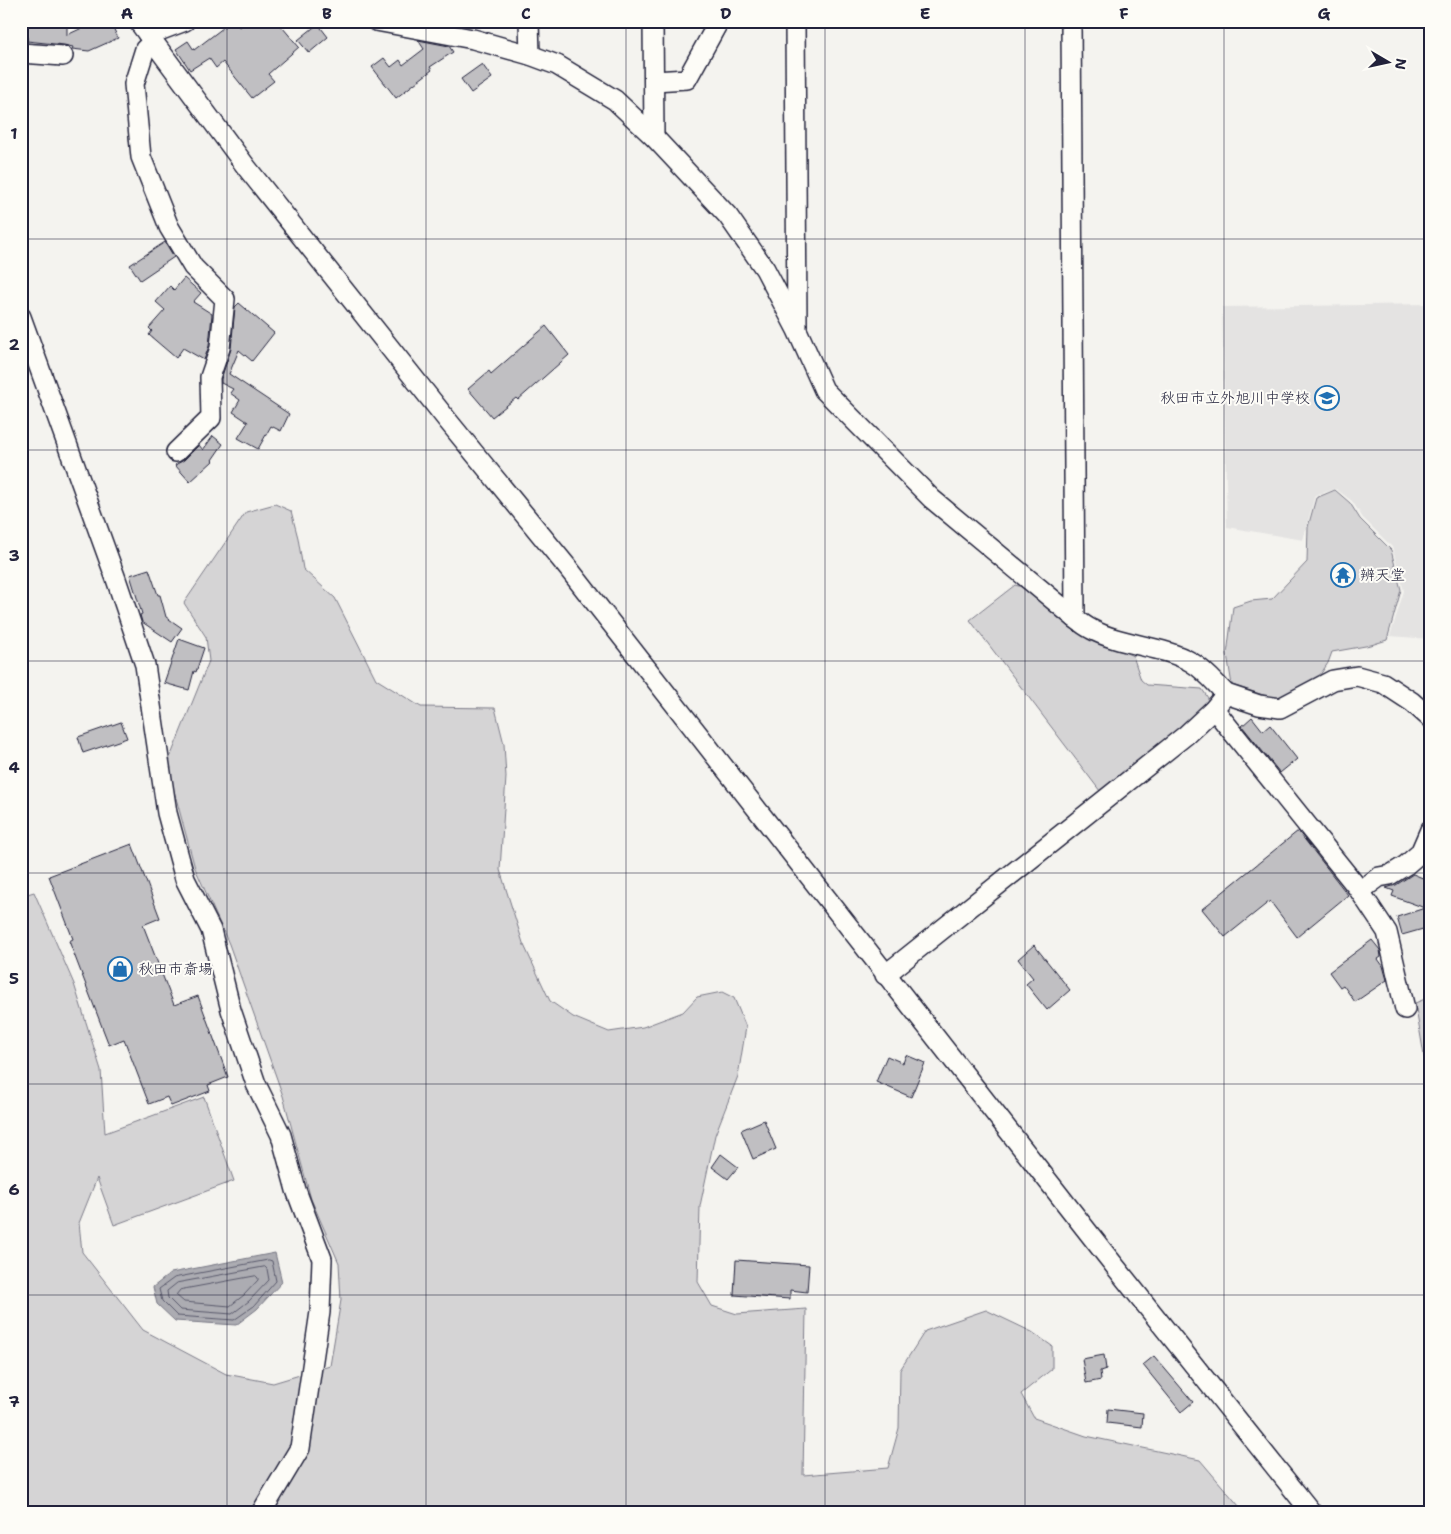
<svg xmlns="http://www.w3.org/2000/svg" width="1451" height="1534" viewBox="0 0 1451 1534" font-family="'Shantell Sans','Klee One',sans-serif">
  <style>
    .built { fill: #e4e3e2 }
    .green { fill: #d5d4d5; stroke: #7c7b88 }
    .water { fill: #acacb2; stroke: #757582 }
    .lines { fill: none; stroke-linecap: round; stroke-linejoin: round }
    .shore { stroke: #59596b; stroke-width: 1 }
    .building { fill: #c0bfc2; stroke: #22223b }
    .minor-casing { stroke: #22223b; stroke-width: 22 }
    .minor { stroke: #fdfcf7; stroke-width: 19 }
    .grid { fill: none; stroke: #22223b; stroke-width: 1; stroke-opacity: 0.55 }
    .labels { text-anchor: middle; stroke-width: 4; stroke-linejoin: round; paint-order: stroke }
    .poi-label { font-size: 15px; fill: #22223b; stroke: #fdfcf7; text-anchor: start }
    .neatline { fill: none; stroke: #22223b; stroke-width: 2 }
    .grid-label { font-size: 16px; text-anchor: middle; font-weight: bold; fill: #22223b }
  </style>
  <rect width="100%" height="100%" fill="#f4f3ef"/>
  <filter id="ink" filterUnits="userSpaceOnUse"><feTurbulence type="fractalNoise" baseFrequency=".02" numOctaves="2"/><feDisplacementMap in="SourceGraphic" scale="10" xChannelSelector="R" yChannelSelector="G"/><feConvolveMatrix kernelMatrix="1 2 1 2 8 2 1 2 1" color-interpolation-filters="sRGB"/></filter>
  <g filter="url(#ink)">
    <polygon class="built" points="1430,304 1430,639 1390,636 1404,591 1392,547 1363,518 1352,501 1336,489 1315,495 1303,540 1227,527 1222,307"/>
    <g class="green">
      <polygon points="1335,490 1350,503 1360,519 1391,550 1401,590 1387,640 1371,645 1332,652 1328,663 1314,684 1279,700 1232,685 1227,654 1233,607 1251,601 1272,599 1307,562 1308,527 1316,498"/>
      <polygon points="275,504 291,511 298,538 303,569 335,598 376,679 421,707 495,708 504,744 506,777 500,870 523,943 550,1001 573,1017 609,1032 643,1027 683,1012 697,997 722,992 734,998 746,1027 738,1076 715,1135 700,1206 698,1282 712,1306 737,1314 806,1309 803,1475 888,1468 899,1428 900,1370 925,1331 986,1310 1032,1332 1052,1346 1052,1369 1021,1394 1034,1418 1086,1436 1200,1460 1245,1513 21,1513 21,896 34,892 74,984 101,1070 105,1133 204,1097 234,1181 114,1225 97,1178 79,1223 82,1252 143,1330 226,1374 273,1383 330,1366 341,1300 339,1263 311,1199 283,1096 229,944 195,868 167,765 209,661 206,637 184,603 246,512"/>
      <polygon points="1015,585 1022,587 1086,634 1133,656 1141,680 1147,685 1202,689 1208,698 1205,708 1100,791 970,620"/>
      <polygon points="1430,997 1430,1069 1426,1067 1415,1003"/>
    </g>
    <polygon class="water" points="275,1253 282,1282 257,1309 236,1325 175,1321 157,1304 153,1287 171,1273"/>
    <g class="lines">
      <g class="shore">
        <polygon points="269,1260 272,1261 276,1281 254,1306 234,1320 177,1316 162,1301 159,1289 174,1278"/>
        <polygon points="265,1267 267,1269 269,1280 249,1301 232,1314 180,1310 168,1298 167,1291 177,1283"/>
        <polygon points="256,1276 258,1278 258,1280 244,1295 230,1306 184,1302 176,1295 180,1290"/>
      </g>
    </g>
    <g class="building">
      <polygon points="28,21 67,23 67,35 97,21 110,21 118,38 89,51 72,49 73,47 64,45 27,41"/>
      <polygon points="232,21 235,21 239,27 247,21 277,21 299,47 268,74 274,81 252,98 223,62 216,68 209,58 190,70 176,49 188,41 194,50"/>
      <polygon points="318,24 328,37 309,53 298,40"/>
      <polygon points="418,40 449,46 453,52 430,67 432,70 396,98 372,67 384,58 391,67 400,60 403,65 424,49"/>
      <polygon points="482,64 492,78 471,93 461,79"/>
      <polygon points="165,242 174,257 140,280 130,265"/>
      <polygon points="184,278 201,293 193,302 212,314 209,346 204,360 183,348 176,358 149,335 152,331 149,328 165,310 156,302 170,286 174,290"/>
      <polygon points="239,303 274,333 252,361 239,350 229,374 289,414 281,431 271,426 258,449 238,438 248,422 233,412 240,400 230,393 233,389 221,383 221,379 231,349 235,307"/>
      <polygon points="546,326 569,355 518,400 516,398 492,417 468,389 489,371 491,374"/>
      <polygon points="213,436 223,444 212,460 213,461 190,482 175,465 184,460 199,445 203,450"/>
      <polygon points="149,569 158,595 160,595 166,617 182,628 172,642 142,622 140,615 142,614 130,575"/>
      <polygon points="179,639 204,648 196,672 194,671 189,690 164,683"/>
      <polygon points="1252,717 1263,731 1270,725 1297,759 1280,773 1242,726"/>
      <polygon points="121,722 127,738 83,753 78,737"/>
      <polygon points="1298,831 1348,895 1297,937 1270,901 1225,937 1202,909"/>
      <polygon points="132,844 160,918 143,925 174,1005 198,996 228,1077 208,1085 210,1091 171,1106 167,1097 149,1104 124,1039 109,1045 69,941 73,939 49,876"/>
      <polygon points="1413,874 1430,881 1430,927 1402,935 1397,917 1425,908 1392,896 1394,891 1386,888 1396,885"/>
      <polygon points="1372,940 1380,950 1381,957 1378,959 1383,966 1387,980 1355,1002 1343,985 1340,987 1329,972"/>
      <polygon points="1034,945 1070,990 1047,1010 1026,984 1033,978 1018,959"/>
      <polygon points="906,1055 925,1063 911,1097 876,1082 887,1056 903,1063"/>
      <polygon points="764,1120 776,1149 753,1159 741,1130"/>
      <polygon points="721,1154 738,1167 728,1179 712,1167"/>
      <polygon points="736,1260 809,1265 807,1292 790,1290 790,1299 734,1295"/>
      <polygon points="1104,1355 1106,1369 1100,1371 1101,1380 1086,1383 1082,1359"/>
      <polygon points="1154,1356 1193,1402 1181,1412 1143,1365"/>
      <polygon points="1108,1409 1143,1413 1142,1427 1107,1423"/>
    </g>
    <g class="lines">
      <defs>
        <g id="minor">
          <polyline points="138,21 247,168 448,421 568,568 1106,1255 1312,1513"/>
          <path d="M376,21l97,18 57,16 27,10 58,35 39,37 74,79 37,53 32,61 27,60 108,109 143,119c5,4 10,8 16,11 31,17 70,16 100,33 14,8 24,21 35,32"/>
          <polyline points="529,21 530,55"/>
          <polyline points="653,21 654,137"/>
          <polyline points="795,21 797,326"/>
          <polyline points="1071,21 1075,618"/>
          <polyline points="148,35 185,21"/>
          <polyline points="154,42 145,49 134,84 141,157 169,227 193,267 225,299 220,348 210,377 211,418 176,452"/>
          <polyline points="21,53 63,56"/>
          <polyline points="654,81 687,79 719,21"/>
          <polyline points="21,317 116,579 145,665 167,813 185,879 211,930 231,1010 256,1084 281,1135 296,1190 322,1259 320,1312 300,1448 261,1513"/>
          <polyline points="1214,709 1357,887 1387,932 1405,1009"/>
          <polyline points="1360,891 1379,877 1390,875 1406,865 1420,853 1430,830"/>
          <polyline points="885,975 1186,735 1214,709 1226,694 1259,705 1280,708 1333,680 1357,676 1383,683 1412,702 1430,718"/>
        </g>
      </defs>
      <use href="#minor" class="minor-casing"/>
      <use href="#minor" class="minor"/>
    </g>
  </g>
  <path class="grid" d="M227,21v1492M426,21v1492M626,21v1492M825,21v1492M1025,21v1492M1224,21v1492M21,239h1409M21,450h1409M21,661h1409M21,873h1409M21,1084h1409M21,1295h1409"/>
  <defs>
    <symbol id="school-ring" viewBox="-11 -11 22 22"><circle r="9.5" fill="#fdfcf7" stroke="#1f6fb2" stroke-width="1.5"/><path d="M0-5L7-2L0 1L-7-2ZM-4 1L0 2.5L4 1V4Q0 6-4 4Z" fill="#1f6fb2"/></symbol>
    <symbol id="temple-ring" viewBox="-11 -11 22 22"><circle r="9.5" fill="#fdfcf7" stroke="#1f6fb2" stroke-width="1.5"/><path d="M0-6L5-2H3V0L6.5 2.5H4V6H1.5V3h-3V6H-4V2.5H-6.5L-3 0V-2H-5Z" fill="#1f6fb2"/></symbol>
    <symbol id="shop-ring" viewBox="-11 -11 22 22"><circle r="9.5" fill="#fdfcf7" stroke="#1f6fb2" stroke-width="1.5"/><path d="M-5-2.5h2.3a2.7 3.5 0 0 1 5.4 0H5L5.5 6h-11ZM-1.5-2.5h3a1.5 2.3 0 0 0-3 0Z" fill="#1f6fb2"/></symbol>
  </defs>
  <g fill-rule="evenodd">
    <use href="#school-ring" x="1313" y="384" width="28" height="28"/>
    <use href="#temple-ring" x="1329" y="561" width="28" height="28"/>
    <use href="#shop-ring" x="106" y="955" width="28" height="28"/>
  </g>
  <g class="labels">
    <g class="poi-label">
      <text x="1310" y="403" text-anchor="end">秋田市立外旭川中学校</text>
      <text x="1360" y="580">辨天堂</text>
      <text x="138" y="974">秋田市斎場</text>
    </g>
  </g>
  <rect width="1451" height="1534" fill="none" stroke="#fdfcf7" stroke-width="55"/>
  <g transform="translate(1388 62) rotate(99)" stroke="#fdfcf7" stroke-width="4" paint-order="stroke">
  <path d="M0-4L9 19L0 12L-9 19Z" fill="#22223b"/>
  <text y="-8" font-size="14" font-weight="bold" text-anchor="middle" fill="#22223b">N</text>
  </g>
  <rect x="28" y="28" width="1396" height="1478" class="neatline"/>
  <g class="grid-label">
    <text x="127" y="19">A</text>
    <text x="327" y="19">B</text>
    <text x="526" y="19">C</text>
    <text x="726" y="19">D</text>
    <text x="925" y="19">E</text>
    <text x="1124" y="19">F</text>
    <text x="1324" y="19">G</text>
    <text x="14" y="139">1</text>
    <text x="14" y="350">2</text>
    <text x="14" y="561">3</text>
    <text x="14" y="773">4</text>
    <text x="14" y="984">5</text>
    <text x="14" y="1195">6</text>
    <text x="14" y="1407">7</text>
  </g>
</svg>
